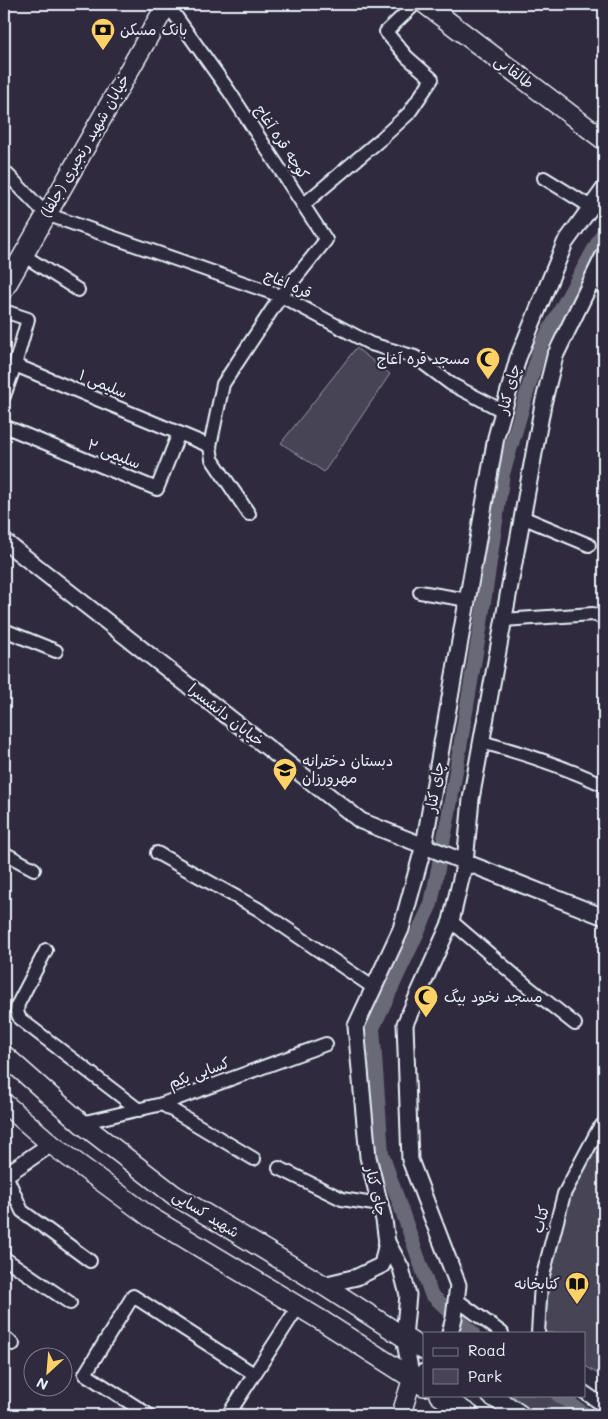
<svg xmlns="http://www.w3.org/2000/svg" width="608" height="1419" viewBox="0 0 608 1419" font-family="Mali,'Playpen Sans Arabic',sans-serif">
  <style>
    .green { fill: #464455; stroke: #979aa6 }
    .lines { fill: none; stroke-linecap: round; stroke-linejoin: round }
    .canal { stroke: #696978; stroke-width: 14 }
    .minor-casing { stroke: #e8f1f8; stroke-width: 16 }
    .tertiary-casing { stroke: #e8f1f8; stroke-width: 19 }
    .secondary-casing { stroke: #e8f1f8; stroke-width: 21 }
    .primary-casing { stroke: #e8f1f8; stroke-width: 22 }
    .minor { stroke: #2f2a3d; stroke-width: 12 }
    .tertiary { stroke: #2f2a3d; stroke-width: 15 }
    .secondary { stroke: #2f2a3d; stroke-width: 18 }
    .primary { stroke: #2f2a3d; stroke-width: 19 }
    .labels { text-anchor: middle; stroke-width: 4.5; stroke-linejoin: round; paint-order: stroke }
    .poi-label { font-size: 15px; fill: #e8f1f8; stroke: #2f2a3d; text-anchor: start }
    .street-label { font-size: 15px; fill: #e8f1f8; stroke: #2f2a3d }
  </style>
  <rect width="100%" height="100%" fill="#2f2a3d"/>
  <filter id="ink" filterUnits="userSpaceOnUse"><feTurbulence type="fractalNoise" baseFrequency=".02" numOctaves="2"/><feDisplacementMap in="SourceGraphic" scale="10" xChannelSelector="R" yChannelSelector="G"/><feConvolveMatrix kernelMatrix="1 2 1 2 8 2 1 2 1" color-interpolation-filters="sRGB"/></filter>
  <g filter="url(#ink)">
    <g class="green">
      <polygon points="356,348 390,374 324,472 281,443"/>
      <polygon points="604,1128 604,1378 584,1365 584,1333 547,1333 543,1328 543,1292 570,1195"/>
      <polygon points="512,1395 549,1395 580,1415 538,1415"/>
    </g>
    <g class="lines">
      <g class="canal">
        <polyline points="473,1333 431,1294 382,1154 373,1028 431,904 448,818 481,623 503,474 541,345 604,231"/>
        <polyline points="558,1395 587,1415"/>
      </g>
      <defs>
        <g id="minor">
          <polyline points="167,4 229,91 326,240 281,296 223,384 210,446 212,459 249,514"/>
          <polyline points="4,171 46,214 281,296 371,344 415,357 451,384 503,411"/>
          <polyline points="544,178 591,207"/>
          <polyline points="303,205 381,139 409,113 432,79 407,57 386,32 415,4"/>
          <polyline points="23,255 78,290"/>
          <polyline points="592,281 604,288"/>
          <polyline points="4,311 28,319 15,365 4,396"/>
          <polyline points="15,365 210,446"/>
          <polyline points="4,426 157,489 179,433"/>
          <polyline points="522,517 589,545"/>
          <polyline points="420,592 468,600"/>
          <polyline points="503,620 593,614 604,618"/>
          <polyline points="4,630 56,651"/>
          <path d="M481,742c43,11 83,25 123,43"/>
          <polyline points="4,853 34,869"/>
          <polyline points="157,853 258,909 374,988"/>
          <polyline points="451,921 527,986 575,1024"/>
          <polyline points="46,950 18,1004 17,1012 20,1019 139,1110"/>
          <polyline points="162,1104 254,1159"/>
          <polyline points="81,1123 162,1104 326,1044"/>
          <polyline points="279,1168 342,1199 380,1205"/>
          <polyline points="6,1175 22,1211 90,1261"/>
          <polyline points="4,1258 70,1303"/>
          <polyline points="457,1300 502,1333"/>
          <polyline points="538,1333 541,1283 564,1194 598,1130 604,1123"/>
          <polyline points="4,1337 13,1344"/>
          <polyline points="584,1392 604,1406"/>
          <polyline points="149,1415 85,1374 133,1296 254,1374"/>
          <polyline points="228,1415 298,1307"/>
        </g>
        <g id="tertiary">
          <polyline points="4,541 361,821 604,917"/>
          <polyline points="4,1176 51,1144"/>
          <polyline points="323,1285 357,1277 382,1265 387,1242"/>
          <polyline points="450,1333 454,1318 458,1285 410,1160 405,1024 451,921 465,862 471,799 543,404 555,356 604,255"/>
          <polyline points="424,1372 412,1379 404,1337 408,1295 401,1268 387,1242 384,1220 368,1157 356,1026 401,929 424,845 496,437 518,358 565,243 604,189"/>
        </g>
        <polyline id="secondary" points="401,1415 412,1379"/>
        <g id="primary">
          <polyline points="425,4 604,140"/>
          <polyline points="4,289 167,4"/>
          <polyline points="4,1055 81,1123 174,1195 323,1285 424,1350"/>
          <polyline points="4,1103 51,1144 150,1217 324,1322 424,1386"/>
          <polyline points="439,1395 470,1415"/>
          <polyline points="491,1395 520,1415"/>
        </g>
      </defs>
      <use href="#minor" class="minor-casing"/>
      <use href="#tertiary" class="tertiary-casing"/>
      <use href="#secondary" class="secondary-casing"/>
      <use href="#primary" class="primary-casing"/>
      <use href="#minor" class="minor"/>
      <use href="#tertiary" class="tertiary"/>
      <use href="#secondary" class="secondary"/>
      <use href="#primary" class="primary"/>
    </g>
  </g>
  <defs>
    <symbol id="bank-pin" viewBox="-11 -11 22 30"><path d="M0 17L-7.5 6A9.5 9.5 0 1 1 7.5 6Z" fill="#ffd166" stroke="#2f2a3d"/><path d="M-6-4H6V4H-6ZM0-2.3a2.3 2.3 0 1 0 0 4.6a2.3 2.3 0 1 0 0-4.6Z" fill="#111"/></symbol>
    <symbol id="mosque-pin" viewBox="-11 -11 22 30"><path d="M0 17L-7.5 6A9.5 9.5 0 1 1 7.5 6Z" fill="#ffd166" stroke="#2f2a3d"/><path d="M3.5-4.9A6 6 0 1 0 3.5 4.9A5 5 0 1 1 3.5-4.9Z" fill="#111"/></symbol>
    <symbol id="school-pin" viewBox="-11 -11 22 30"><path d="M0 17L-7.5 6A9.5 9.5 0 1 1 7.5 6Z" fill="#ffd166" stroke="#2f2a3d"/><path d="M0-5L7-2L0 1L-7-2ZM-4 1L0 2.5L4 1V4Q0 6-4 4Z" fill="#111"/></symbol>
    <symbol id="library-pin" viewBox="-11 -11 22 30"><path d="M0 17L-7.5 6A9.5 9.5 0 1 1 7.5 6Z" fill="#ffd166" stroke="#2f2a3d"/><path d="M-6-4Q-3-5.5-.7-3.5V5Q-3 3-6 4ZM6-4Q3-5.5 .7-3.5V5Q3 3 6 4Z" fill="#111"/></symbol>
  </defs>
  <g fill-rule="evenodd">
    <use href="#bank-pin" x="89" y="16" width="28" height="38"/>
    <use href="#mosque-pin" x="474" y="345" width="28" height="38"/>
    <use href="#school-pin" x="271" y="756" width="28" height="38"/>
    <use href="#mosque-pin" x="412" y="983" width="28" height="38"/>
    <use href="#library-pin" x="563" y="1270" width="28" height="38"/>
  </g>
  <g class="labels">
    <g class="poi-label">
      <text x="120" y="35">بانک مسکن</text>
      <text x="470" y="364" text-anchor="end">مسجد قره آغاج</text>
      <text x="302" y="766">دبستان دخترانه<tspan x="302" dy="17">مهرورزان</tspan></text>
      <text x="444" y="1002">مسجد نخود‌ بیگ</text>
      <text x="560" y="1289" text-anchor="end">کتابخانه</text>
    </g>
    <g class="street-label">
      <text transform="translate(514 72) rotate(37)" y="5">طالقانی</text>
      <text transform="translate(282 142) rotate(57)" y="5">کوچه قره آغاج</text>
      <text transform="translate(85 146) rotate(-60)" y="5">خیابان شهید رنجبری (جلفا)</text>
      <text transform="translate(288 284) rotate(24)" y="5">قره اغاج</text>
      <text transform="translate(103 384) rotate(23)" y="5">سلیمی ۱</text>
      <text transform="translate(509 389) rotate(-75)" y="5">چای کنار</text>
      <text transform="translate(114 454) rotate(22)" y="5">سلیمی ۲</text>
      <text transform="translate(226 715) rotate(38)" y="5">خیابان دانشسرا</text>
      <text transform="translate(435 787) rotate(-80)" y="5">چای کنار</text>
      <text transform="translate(199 1073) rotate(-20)" y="5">کسایی یکم</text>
      <text transform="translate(376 1191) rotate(76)" y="5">چای کنار</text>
      <text transform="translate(206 1214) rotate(32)" y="5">شهید کسایی</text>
      <text transform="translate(541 1219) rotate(-75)" y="5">کتاب</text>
    </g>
  </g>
  <rect width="608" height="1419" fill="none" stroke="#2f2a3d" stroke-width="20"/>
  <rect x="10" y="10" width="588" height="1399" fill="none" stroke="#e8f1f8" stroke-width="2" filter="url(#ink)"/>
  <rect x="423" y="1332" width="162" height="65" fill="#2f2a3d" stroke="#797a88"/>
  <rect x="433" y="1348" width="25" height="8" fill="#2f2a3d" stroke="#797a88"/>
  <text x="468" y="1356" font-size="15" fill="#e8f1f8">Road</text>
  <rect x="433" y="1369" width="25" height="15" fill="#464455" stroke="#797a88"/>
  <text x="468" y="1382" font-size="15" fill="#e8f1f8">Park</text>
  <g transform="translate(48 1372) rotate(206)"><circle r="24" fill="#2f2a3d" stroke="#797a88"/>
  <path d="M0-4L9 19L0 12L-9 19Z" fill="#ffd166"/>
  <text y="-8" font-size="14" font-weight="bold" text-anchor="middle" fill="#e8f1f8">N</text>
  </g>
</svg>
